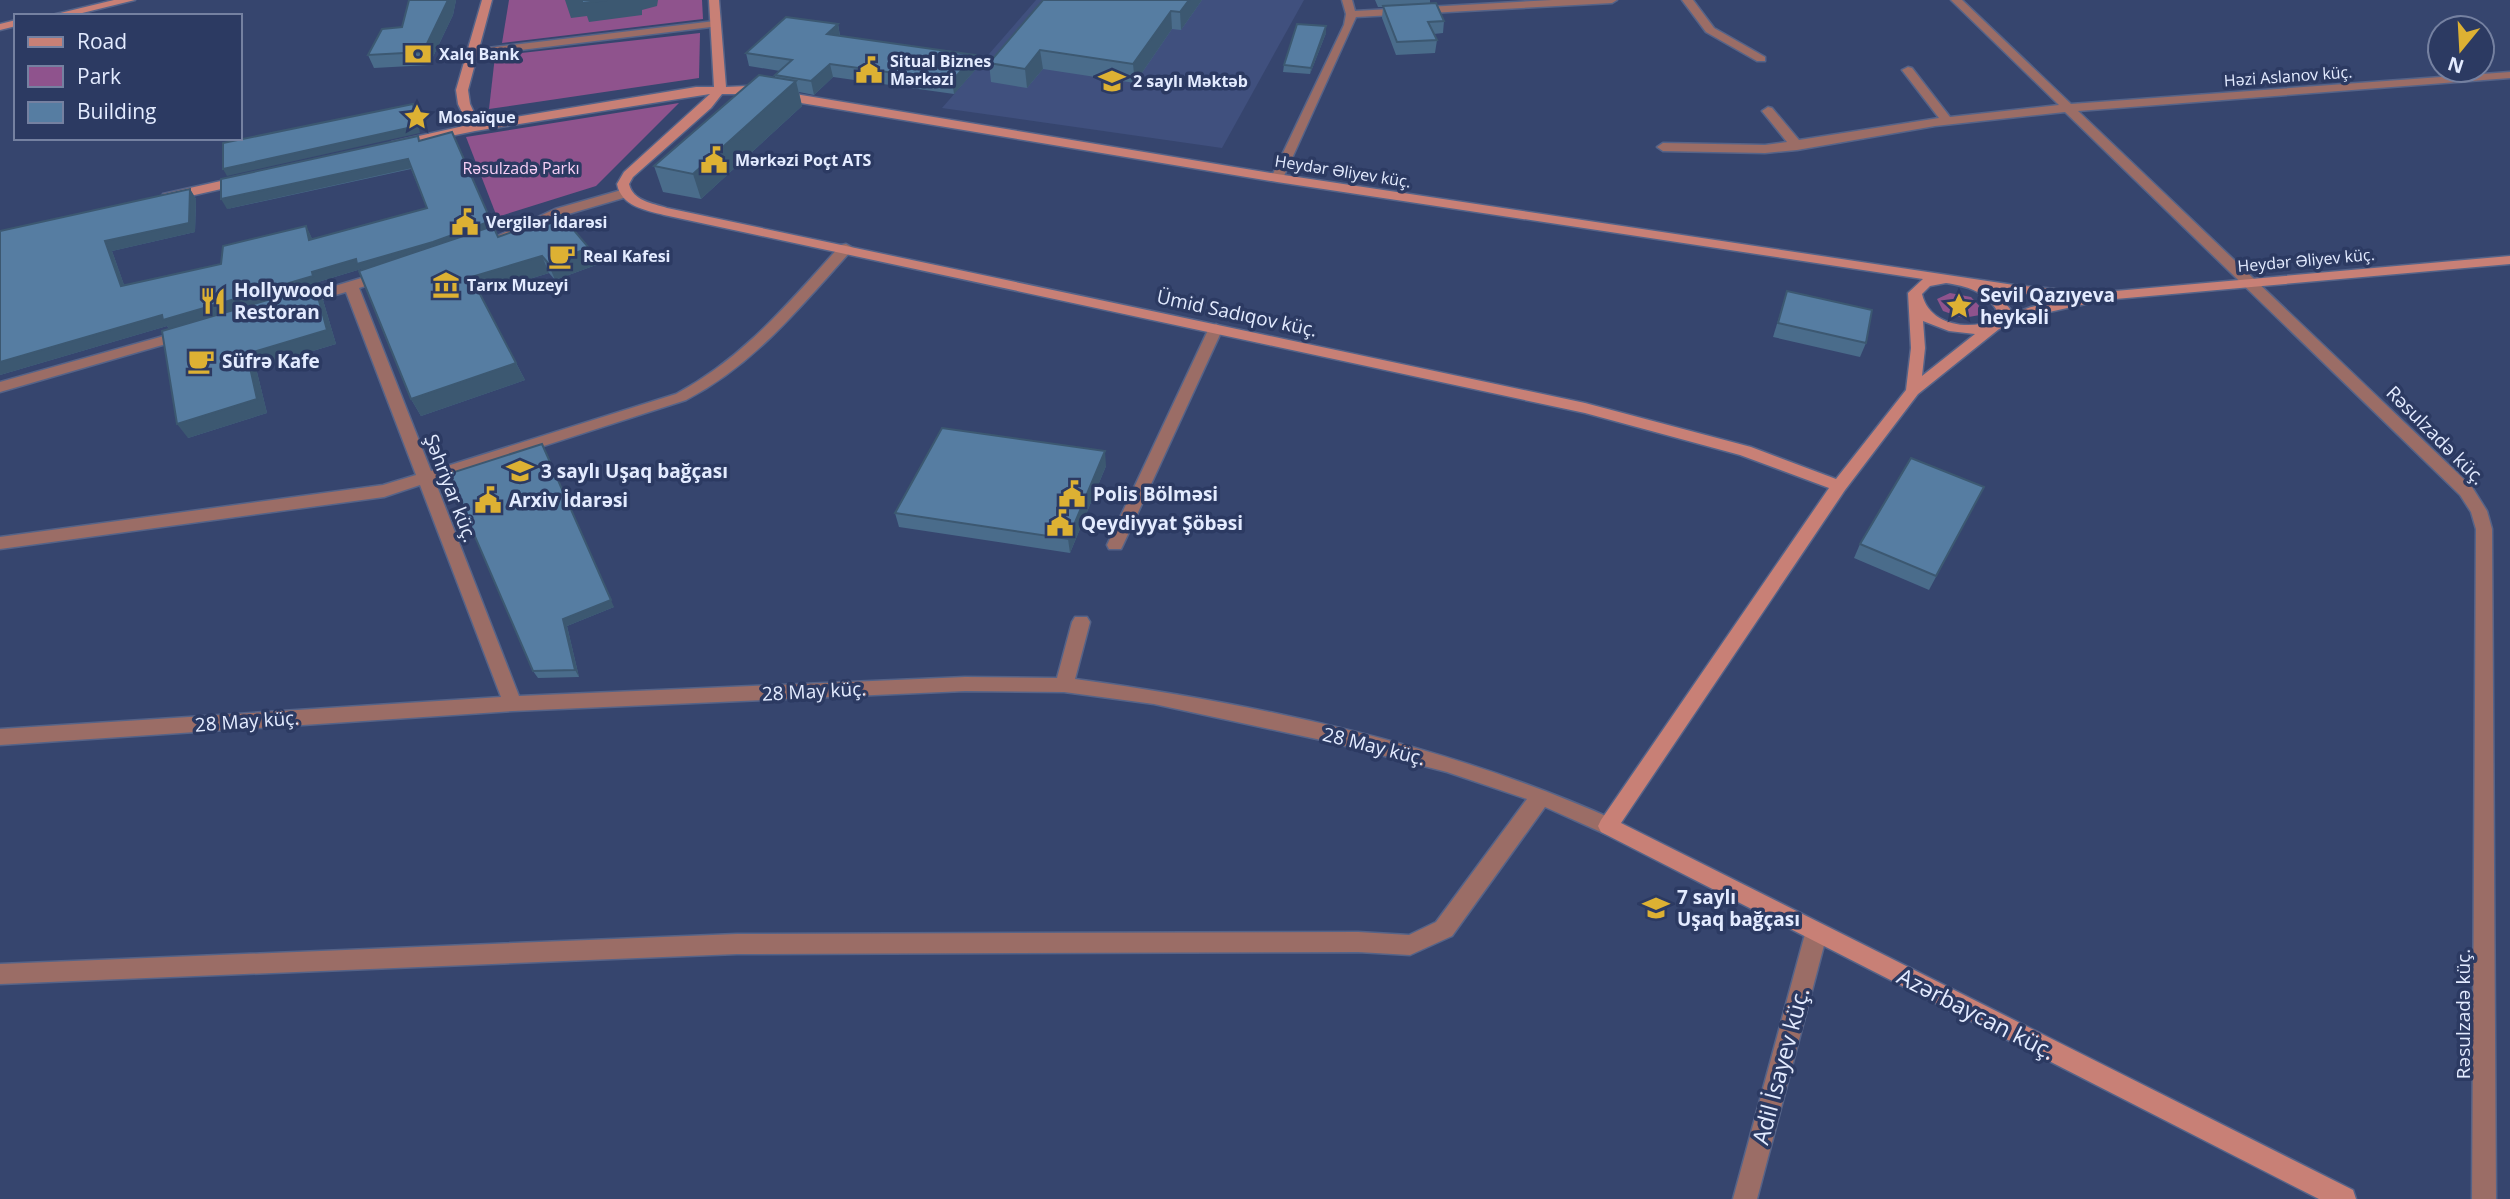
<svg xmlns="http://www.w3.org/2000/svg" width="2510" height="1199" viewBox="0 0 2510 1199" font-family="'Open Sans',sans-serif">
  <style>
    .built { fill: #40507e }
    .green { fill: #8f538d }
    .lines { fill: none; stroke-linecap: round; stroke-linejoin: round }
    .street-casing { stroke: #556388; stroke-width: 3 }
    .secondary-casing { stroke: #556388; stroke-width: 3 }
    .street { fill: #9b6d66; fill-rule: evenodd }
    .secondary { fill: #c88076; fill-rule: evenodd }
    .wall { fill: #4a6c8b }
    .shaded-wall { fill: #3c5871 }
    .building { fill: #567da2; stroke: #3c5871; stroke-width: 2 }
    .labels { text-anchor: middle; stroke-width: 7; stroke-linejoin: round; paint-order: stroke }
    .far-poi-label { font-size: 16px; font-weight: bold; fill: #e3ebff; stroke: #2c3a62; text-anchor: start }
    .far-street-label { font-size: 16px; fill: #e3ebff; stroke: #2c3a62 }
    .far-park-label { font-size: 16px; fill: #f7cff5; stroke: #2c3a62 }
    .poi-label { font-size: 19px; font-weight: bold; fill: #e3ebff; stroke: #2c3a62; text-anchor: start }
    .street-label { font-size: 19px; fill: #e3ebff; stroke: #2c3a62 }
    .near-street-label { font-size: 23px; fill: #e3ebff; stroke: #2c3a62 }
  </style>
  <rect width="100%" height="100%" fill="#36456e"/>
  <polygon class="built" points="1036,0 1304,0 1222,148 942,108"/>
  <g class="green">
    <polygon points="509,0 702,0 703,19 502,43"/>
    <polygon points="700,33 699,78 489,109 495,56"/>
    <polygon points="679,103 596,186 497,217 466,137"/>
    <polygon points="1950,293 1971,297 1982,309 1980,315 1963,318 1943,311 1937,299"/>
  </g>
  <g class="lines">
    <defs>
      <g id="street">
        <polygon points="1342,0 1352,0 1355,11 1552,0 1617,0 1612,3 1356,17 1283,178 1272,181 1271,178 1344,25 1346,14"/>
        <polygon points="1682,0 1693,0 1714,28 1765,57 1765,61 1757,61 1706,32"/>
        <polygon points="1951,0 1962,0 2071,104 2510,72 2510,78 2078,111 2472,487 2487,511 2492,529 2496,1199 2472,1199 2476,529 2471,512 2460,495 2065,112 1935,126 1797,150 1765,153 1663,151 1657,147 1663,143 1765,145 1787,142 1762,111 1768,107 1772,108 1799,140 1939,118 1902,70 1908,67 1912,68 1950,117 2059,105"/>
        <polygon points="715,21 719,22 719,26 471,56 465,53 471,50"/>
        <polygon points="625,189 631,193 630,196 565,215 505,241 500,242 493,238 555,209"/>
        <path d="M846,244l7,4 -2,3c-51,56 -97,114 -165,149l-251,81 84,215 446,-19 92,1 15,-56 3,-5h12l3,5 -15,57c184,25 370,65 540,141l3,6 -3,6 -7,3 -7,-3 -56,-25 -93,129 -42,19 -52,-3 -621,2 -737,30v-20l737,-30 621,-2 51,3 27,-13 91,-123 -80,-27 -121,-31 -172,-37 -90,-12 -99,-1 -452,20 -513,34v-16l501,-32 -81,-212 -36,12 -384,52v-12l383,-52 33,-10 -70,-183 -46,13 -7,-4 2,-3 83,-25h10v6l-29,9 72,183 245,-77c68,-36 114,-93 165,-149z"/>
        <polygon points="1216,324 1223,328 1123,545 1121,549 1109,549 1107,545 1209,328"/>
        <polygon points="185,330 192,334 190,337 0,392 0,382"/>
        <polygon points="1816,924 1824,927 1827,934 1757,1199 1733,1199 1805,934 1808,927"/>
      </g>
      <g id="secondary">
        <polygon points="114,0 135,0 70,16 48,16"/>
        <path d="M482,0h10l-24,90 2,14 9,19 217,-36h18l-5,-87h10l7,87 21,-1 530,88 737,111 62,6 5,1 1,4 22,-4 406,-36v8l-406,36 -64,14 -41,15 -81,65 -73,96 -224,333 732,367 3,9h-37l-718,-367 -3,-6 3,-6 228,-332 -89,-33 -155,-42 -921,-198c-19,-5 -43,-9 -47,-31l7,-12 86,-78 -235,37 -83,17v-6l76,-17 -10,-21 -2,-14zM722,94h25l530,88 646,97 -15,14 3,55 -5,42 -70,89 -85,-32 -166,-44 -918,-195c-15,-5 -34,-7 -38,-24l4,-7 78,-69zM1946,283c20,3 39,8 50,26l-2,11c-26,11 -65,5 -72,-26l8,-8zM1995,290l75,9 -39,8 -22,8 1,-6zM1923,321l26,10 26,3 -53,42 3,-28z"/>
        <polygon points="16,20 16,26 0,30 0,24"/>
        <polygon points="243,176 248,177 248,183 168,201 162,197 163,194"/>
      </g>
    </defs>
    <use href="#street" class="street-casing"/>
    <use href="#secondary" class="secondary-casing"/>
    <use href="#street" class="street"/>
    <use href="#secondary" class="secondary"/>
  </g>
  <g class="wall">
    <polygon points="409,0 456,0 453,15 429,65 374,68 368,55 402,27"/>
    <polygon points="1043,0 1202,0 1181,30 1172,29 1135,83 1043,69 1027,88 991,82 989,63"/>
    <polygon points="1375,0 1430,0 1430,3 1444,21 1443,33 1434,34 1437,40 1435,53 1396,55 1382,18 1383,7 1378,7"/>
    <polygon points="838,24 840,36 977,68 954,94 833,77 814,95 799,92 802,106 701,199 663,192 654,166 775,78 775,75 780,71 749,66 746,53"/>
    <polygon points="1326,33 1310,74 1283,72 1284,65"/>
    <polygon points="420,140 498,237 596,265 555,280 549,273 480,294 525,380 421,416 411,399 361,269 318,282 319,286 315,287 323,300 336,344 256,368 267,413 188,438 169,329 167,326 0,375 0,231 190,189 196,199 195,232 112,251 124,285 221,264 306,226 312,239 427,208 411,169 227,209"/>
    <polygon points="1787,291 1866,343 1860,357 1773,337"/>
    <polygon points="1106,466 1070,553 899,527 895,513"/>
    <polygon points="448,474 614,607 567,626 579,677 538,678 533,671"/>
    <polygon points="1984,487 1929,590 1854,558 1860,544"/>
  </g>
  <g class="shaded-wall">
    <polygon points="448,0 456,0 453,15 429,65 423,52"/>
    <polygon points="565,0 658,0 657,6 642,10 642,15 589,22 587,16 571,18"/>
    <polygon points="1189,0 1202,0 1181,30 1180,12"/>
    <polygon points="1171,11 1172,29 1135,83 1133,64"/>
    <polygon points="838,24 840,37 827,34"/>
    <polygon points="1326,26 1326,33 1310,74 1311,68"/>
    <polygon points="1040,50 1043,69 1027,88 1025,69"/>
    <polygon points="975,55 977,68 954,94 952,81"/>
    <polygon points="830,64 833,77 814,95 811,81"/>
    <polygon points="796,81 802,106 701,199 693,174"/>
    <polygon points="413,104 416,111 420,133 227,176 223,169"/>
    <polygon points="452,132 506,254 363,273 361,269 318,282 319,286 315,287 323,300 336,344 256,368 267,413 188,438 177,424 170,330 167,326 0,375 0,362 356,259 433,242"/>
    <polygon points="408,159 412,168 227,209 221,199"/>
    <polygon points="190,189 196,199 195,232 112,251 128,296 121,286 105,241"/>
    <polygon points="306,226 311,236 315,250 309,240"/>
    <polygon points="589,248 596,265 555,280 548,263"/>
    <polygon points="542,256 549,273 480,294 471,277"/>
    <polygon points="516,363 525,380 421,416 411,399"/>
    <polygon points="546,451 614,607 567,626 579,677 575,670 563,619"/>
    <polygon points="1105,451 1106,466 1070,553 1068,539"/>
  </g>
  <g class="building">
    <polygon points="409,0 448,0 423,52 368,55 382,29 402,27"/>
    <polygon points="582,0 607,0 582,3"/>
    <polygon points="1043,0 1189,0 1180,12 1171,11 1133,64 1040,50 1025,69 989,63"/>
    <polygon points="1436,3 1444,21 1428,22 1437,40 1397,42 1383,6"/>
    <polygon points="786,17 838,24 827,34 975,55 952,81 830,64 811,81 775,75 792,60 746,53"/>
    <polygon points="1297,24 1326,26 1311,68 1284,65"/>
    <polygon points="759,75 796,81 693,174 654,166"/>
    <polygon points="413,104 417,126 223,169 223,143"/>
    <polygon points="452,132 491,221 433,242 357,264 356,259 312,272 313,276 163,320 162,315 0,362 0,231 190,189 189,223 105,241 121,286 221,264 223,246 306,226 309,240 427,208 408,159 221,199 221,179 418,136 419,141"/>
    <polygon points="561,215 589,248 548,263 542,256 471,277 516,363 411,399 359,271 493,226 498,237"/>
    <polygon points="315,286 327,330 247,354 257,399 177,424 162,331"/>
    <polygon points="1787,291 1872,310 1866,343 1778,323"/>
    <polygon points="942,428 1105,451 1068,539 895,513"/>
    <polygon points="542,444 611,600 563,619 575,670 533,671 448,474"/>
    <polygon points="1911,458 1984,487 1936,576 1860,544"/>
  </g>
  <defs>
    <symbol id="bank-bare" viewBox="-9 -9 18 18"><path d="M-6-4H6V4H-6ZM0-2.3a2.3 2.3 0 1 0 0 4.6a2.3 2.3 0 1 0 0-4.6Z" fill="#ddb133" stroke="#2c3a62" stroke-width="2.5" paint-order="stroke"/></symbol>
    <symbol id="civic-bare" viewBox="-9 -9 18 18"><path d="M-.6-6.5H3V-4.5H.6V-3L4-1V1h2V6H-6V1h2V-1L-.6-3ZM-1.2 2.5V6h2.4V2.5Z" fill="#ddb133" stroke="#2c3a62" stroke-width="2.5" paint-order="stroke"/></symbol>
    <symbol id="school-bare" viewBox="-9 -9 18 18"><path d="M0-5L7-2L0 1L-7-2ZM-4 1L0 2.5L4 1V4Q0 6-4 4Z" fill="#ddb133" stroke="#2c3a62" stroke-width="2.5" paint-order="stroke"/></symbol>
    <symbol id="sight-bare" viewBox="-9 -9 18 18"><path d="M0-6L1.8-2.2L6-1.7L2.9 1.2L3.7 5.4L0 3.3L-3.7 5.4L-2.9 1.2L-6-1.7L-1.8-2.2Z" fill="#ddb133" stroke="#2c3a62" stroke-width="2.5" paint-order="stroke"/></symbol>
    <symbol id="cafe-bare" viewBox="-9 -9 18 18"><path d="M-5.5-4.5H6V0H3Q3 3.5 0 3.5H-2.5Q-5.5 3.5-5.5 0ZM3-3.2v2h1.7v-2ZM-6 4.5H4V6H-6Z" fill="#ddb133" stroke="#2c3a62" stroke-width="2.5" paint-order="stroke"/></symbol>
    <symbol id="museum-bare" viewBox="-9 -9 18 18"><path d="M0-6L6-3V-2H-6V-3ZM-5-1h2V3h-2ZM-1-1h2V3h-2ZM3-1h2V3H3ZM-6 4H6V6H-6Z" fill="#ddb133" stroke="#2c3a62" stroke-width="2.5" paint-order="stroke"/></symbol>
    <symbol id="restaurant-bare" viewBox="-9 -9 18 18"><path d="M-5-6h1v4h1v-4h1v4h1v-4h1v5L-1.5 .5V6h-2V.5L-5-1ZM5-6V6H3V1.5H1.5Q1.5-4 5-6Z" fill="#ddb133" stroke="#2c3a62" stroke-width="2.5" paint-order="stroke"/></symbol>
  </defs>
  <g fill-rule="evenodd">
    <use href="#bank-bare" x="399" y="35" width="38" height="38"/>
    <use href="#civic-bare" x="850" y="51" width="38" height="38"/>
    <use href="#school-bare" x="1093" y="62" width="38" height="38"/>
    <use href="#sight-bare" x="398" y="98" width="38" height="38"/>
    <use href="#civic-bare" x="695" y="141" width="38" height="38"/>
    <use href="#civic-bare" x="446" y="203" width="38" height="38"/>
    <use href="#cafe-bare" x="543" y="237" width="38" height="38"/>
    <use href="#museum-bare" x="427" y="266" width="38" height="38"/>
    <use href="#restaurant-bare" x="194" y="282" width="38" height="38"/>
    <use href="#sight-bare" x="1940" y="287" width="38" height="38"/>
    <use href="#cafe-bare" x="182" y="342" width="38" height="38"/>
    <use href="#school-bare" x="501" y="452" width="38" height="38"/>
    <use href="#civic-bare" x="1053" y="475" width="38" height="38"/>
    <use href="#civic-bare" x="469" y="481" width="38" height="38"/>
    <use href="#civic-bare" x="1041" y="504" width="38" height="38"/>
    <use href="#school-bare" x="1637" y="889" width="38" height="38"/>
  </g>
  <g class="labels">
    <g class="far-poi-label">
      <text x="439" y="60">Xalq Bank</text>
      <text x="890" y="67">Situal Biznes<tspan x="890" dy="18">Mərkəzi</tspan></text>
      <text x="1133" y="87">2 saylı Məktəb</text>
      <text x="438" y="123">Mosaïque</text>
      <text x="735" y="166">Mərkəzi Poçt ATS</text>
      <text x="486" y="228">Vergilər İdarəsi</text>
      <text x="583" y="262">Real Kafesi</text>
      <text x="467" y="291">Tarıx Muzeyi</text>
    </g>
    <g class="far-street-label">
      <text transform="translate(2288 76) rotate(-4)" y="6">Həzi Aslanov küç.</text>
      <text transform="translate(1343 171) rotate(9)" y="6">Heydər Əliyev küç.</text>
      <text transform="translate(2306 260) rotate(-5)" y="6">Heydər Əliyev küç.</text>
    </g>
    <g class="far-park-label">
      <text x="521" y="174">Rəsulzadə Parkı</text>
    </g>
    <g class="poi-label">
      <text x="234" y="297">Hollywood<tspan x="234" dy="22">Restoran</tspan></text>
      <text x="1980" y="302">Sevil Qazıyeva<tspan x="1980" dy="22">heykəli</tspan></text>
      <text x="222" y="368">Süfrə Kafe</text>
      <text x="541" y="478">3 saylı Uşaq bağçası</text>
      <text x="1093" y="501">Polis Bölməsi</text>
      <text x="509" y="507">Arxiv İdarəsi</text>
      <text x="1081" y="530">Qeydiyyat Şöbəsi</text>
      <text x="1677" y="904">7 saylı<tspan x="1677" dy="22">Uşaq bağçası</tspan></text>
    </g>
    <g class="street-label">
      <text transform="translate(1237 313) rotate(12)" y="7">Ümid Sadıqov küç.</text>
      <text transform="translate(2436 435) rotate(45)" y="7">Rəsulzadə küç.</text>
      <text transform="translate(451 488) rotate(69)" y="7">Şəhriyar küç.</text>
      <text transform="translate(814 691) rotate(-3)" y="7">28 May küç.</text>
      <text transform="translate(247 721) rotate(-4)" y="7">28 May küç.</text>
      <text transform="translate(1374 746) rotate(14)" y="7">28 May küç.</text>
      <text transform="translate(2463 1014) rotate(-90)" y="7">Rəsulzadə küç.</text>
    </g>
    <g class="near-street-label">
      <text transform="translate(1976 1014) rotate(27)" y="8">Azərbaycan küç.</text>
      <text transform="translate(1781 1066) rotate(-75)" y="8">Adil İsayev küç.</text>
    </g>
  </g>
  <rect x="14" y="14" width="228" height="126" fill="#2c3a62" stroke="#7581a1" stroke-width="2"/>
  <rect x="28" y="37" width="35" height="10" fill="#c88076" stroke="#7581a1" stroke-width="2"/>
  <text x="77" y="49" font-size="21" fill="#e3ebff">Road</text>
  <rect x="28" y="66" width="35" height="21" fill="#8f538d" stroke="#7581a1" stroke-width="2"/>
  <text x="77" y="84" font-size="21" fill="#e3ebff">Park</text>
  <rect x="28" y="102" width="35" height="21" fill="#567da2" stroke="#7581a1" stroke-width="2"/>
  <text x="77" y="119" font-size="21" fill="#e3ebff">Building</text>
  <g transform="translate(2461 49) rotate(198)"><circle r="33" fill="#2c3a62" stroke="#7581a1" stroke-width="2"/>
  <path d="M0-5L12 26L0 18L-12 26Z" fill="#ddb133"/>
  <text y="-10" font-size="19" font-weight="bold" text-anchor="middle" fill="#e3ebff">N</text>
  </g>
</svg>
